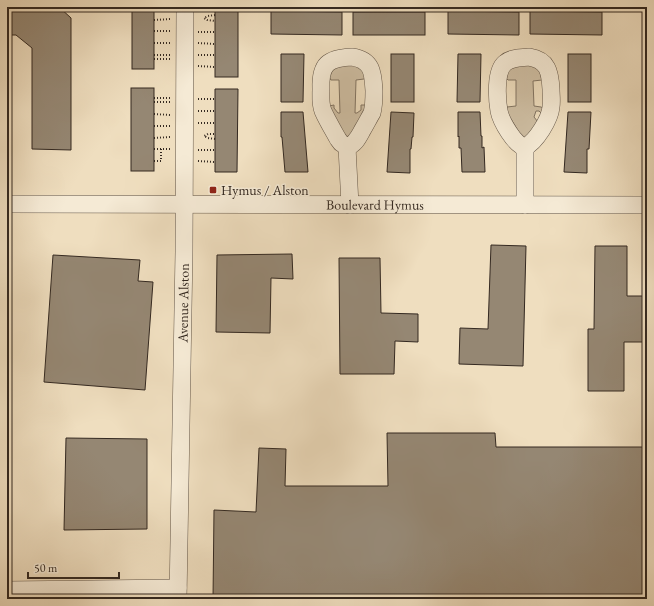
<svg xmlns="http://www.w3.org/2000/svg" width="654" height="606" viewBox="0 0 654 606" font-family="'EB Garamond',serif">
  <style>
    .green { fill: #cfbfa4; stroke: #827462 }
    .building { fill: #958773; stroke: #342921 }
    .lines { fill: none; stroke-linecap: round; stroke-linejoin: round }
    .minor-casing { stroke: #635648; stroke-width: 18 }
    .path { stroke: #342921; stroke-width: 2; stroke-dasharray: 1 2; stroke-linecap: butt }
    .minor { stroke: #f5ead5; stroke-width: 17 }
    .poi-dot { fill: #8f2418; stroke: #f5ead5; stroke-width: 1.5 }
    .labels { text-anchor: middle; stroke-width: 3; stroke-linejoin: round; paint-order: stroke }
    .poi-label { font-size: 14px; fill: #342921; stroke: #f5ead5; text-anchor: start }
    .street-label { font-size: 14px; fill: #342921; stroke: #f5ead5 }
  </style>
  <rect width="100%" height="100%" fill="#efdebf"/>
  <filter id="stains"><feTurbulence type="fractalNoise" baseFrequency=".005" numOctaves="4"/><feColorMatrix values="0 0 0 0 .2 0 0 0 0 .09 0 0 0 0 .02 0 0 0 .5 -.17"/></filter>
  <radialGradient id="worn" r=".72"><stop offset=".6" stop-color="#630" stop-opacity="0"/><stop offset="1" stop-color="#630" stop-opacity=".3"/></radialGradient>
  <g class="green">
    <path d="M341,64c14,0 19,-1 25,13l-2,2 -8,1 -1,33h2l4,-3v-5h4l1,4 -10,22c-4,6 -11,8 -16,2l-10,-23 -1,-4 5,-1v3l4,5h2l-1,-33h-8l-2,-3 5,-10z"/>
    <polygon points="533,65 539,67 542,80 533,81 534,106 541,107 543,108 542,114 539,111 536,111 534,117 538,122 526,138 522,137 506,111 507,107 516,106 516,80 508,80 506,78 508,70 512,66"/>
  </g>
  <g class="building">
    <polygon points="7,7 59,7 71,18 71,150 32,149 32,48 16,35 7,35"/>
    <rect x="132" y="7" width="22" height="62"/>
    <rect x="215" y="7" width="23" height="70"/>
    <polygon points="271,11 342,12 342,35 271,34"/>
    <polygon points="448,11 519,12 519,35 448,34"/>
    <polygon points="530,11 602,12 602,35 530,34"/>
    <rect x="353" y="12" width="72" height="23"/>
    <polygon points="281,54 304,54 303,102 281,102"/>
    <rect x="391" y="54" width="23" height="48"/>
    <polygon points="458,54 481,54 480,102 457,102"/>
    <rect x="568" y="54" width="23" height="48"/>
    <rect x="131" y="88" width="23" height="83"/>
    <polygon points="215,89 238,89 237,172 215,172"/>
    <polygon points="281,112 303,112 308,172 285,172 282,137 281,137"/>
    <polygon points="391,112 414,113 413,137 412,137 411,149 410,149 410,173 387,172"/>
    <polygon points="458,112 480,112 481,136 482,136 482,148 484,147 485,172 462,172 461,148 459,148 459,136 458,137"/>
    <polygon points="568,112 591,112 589,149 587,149 587,173 564,172"/>
    <polygon points="491,245 526,246 523,366 459,364 460,328 488,329"/>
    <polygon points="595,246 627,246 627,296 647,296 647,342 624,342 624,391 588,391 588,329 594,329"/>
    <polygon points="292,254 293,279 271,278 270,333 216,332 217,255"/>
    <polygon points="53,255 140,260 138,281 153,282 145,390 44,382"/>
    <polygon points="339,258 380,258 381,313 418,314 418,342 395,341 394,374 340,374"/>
    <polygon points="387,433 495,433 496,447 647,447 647,599 213,599 214,510 256,512 259,448 286,449 285,486 388,486"/>
    <polygon points="66,438 147,439 147,529 64,530"/>
  </g>
  <g class="lines">
    <defs>
      <g id="minor">
        <path d="M352,57c21,3 21,17 22,34 0,7 0,15 -2,22 -3,5 -6,11 -9,16 -4,7 -7,15 -16,18l-6,-4 -3,-4c-5,-9 -11,-19 -15,-28 -3,-7 -2,-15 -2,-22 -1,-25 7,-31 31,-32z"/>
        <path d="M529,57c19,3 21,15 22,32 0,6 1,12 0,18 -1,12 -15,35 -26,40 -10,-1 -24,-26 -26,-36 -2,-12 -4,-40 6,-48 7,-6 16,-5 24,-6z"/>
        <polyline points="347,147 350,205"/>
        <path id="s1" d="M7,204l640,1"/>
        <polyline points="525,205 525,147"/>
        <polyline points="7,590 178,588"/>
        <path id="s2" d="M178,599l6,-347 1,-245"/>
      </g>
    </defs>
    <use href="#minor" class="minor-casing"/>
    <g class="path">
      <polyline points="154,8 171,8"/>
      <polyline points="215,15 208,16 204,18 207,20 215,21"/>
      <polyline points="154,20 171,19"/>
      <polyline points="154,31 171,31"/>
      <polyline points="198,32 215,32"/>
      <polyline points="154,43 171,43"/>
      <polyline points="198,43 215,44"/>
      <polyline points="154,55 171,55"/>
      <polyline points="198,55 215,55"/>
      <polyline points="154,59 171,59"/>
      <polyline points="198,66 215,67"/>
      <polyline points="154,98 170,98"/>
      <polyline points="198,99 215,99"/>
      <polyline points="154,102 170,102"/>
      <polyline points="198,111 215,111"/>
      <polyline points="154,114 170,115"/>
      <polyline points="198,123 215,123"/>
      <polyline points="154,126 170,126"/>
      <polyline points="154,138 170,137"/>
      <polyline points="215,139 208,138 204,136 208,134 215,134"/>
      <polyline points="154,149 171,149"/>
      <polyline points="198,150 215,150"/>
      <polyline points="154,161 161,161 161,149"/>
      <polyline points="198,161 215,162"/>
    </g>
    <use href="#minor" class="minor"/>
  </g>
  <rect class="poi-dot" x="209" y="186" width="8" height="8" rx="2"/>
  <g class="labels">
    <g class="poi-label">
      <text x="221" y="195">Hymus / Alston</text>
    </g>
    <g class="street-label">
      <text dy="5" stroke="none"><textPath href="#s1" startOffset="368">Boulevard Hymus</textPath></text>
      <text dy="5" stroke="none"><textPath href="#s2" startOffset="296">Avenue Alston</textPath></text>
    </g>
  </g>
  <rect width="654" height="606" fill="none" stroke="#efdebf" stroke-width="24"/>
  <rect x="8" y="8" width="638" height="590" fill="none" stroke="#342921" stroke-width="2"/>
  <rect x="12" y="12" width="630" height="582" fill="none" stroke="#342921"/>
  <path d="M28 572v6h91v-6" fill="none" stroke="#342921" stroke-width="2"/>
  <text x="34" y="572" font-size="12" fill="#342921" stroke="#f5ead5" stroke-width="3" paint-order="stroke">50 m</text>
  <rect width="100%" height="100%" filter="url(#stains)"/>
  <rect width="100%" height="100%" fill="url(#worn)"/>
</svg>
